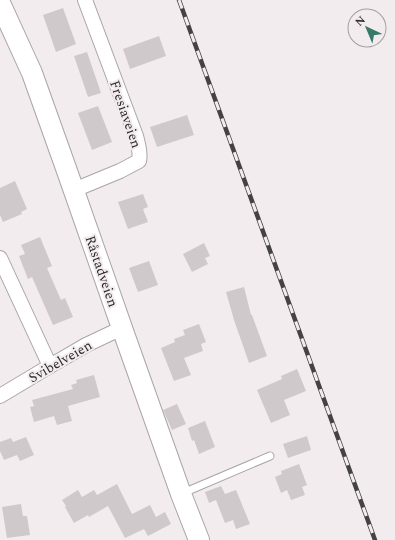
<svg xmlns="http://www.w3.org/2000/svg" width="395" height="540" viewBox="0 0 395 540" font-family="Spectral,serif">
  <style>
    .building { fill: #d0c9cb }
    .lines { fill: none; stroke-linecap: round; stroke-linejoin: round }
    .lane-casing { stroke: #aba5a7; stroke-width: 9 }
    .street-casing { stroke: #aba5a7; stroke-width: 16 }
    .secondary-casing { stroke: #aba5a7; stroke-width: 22 }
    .lane { stroke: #fff; stroke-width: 7 }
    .street { stroke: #fff; stroke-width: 14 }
    .secondary { stroke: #fff; stroke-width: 20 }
    .rail-casing { stroke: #454243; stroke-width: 4.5 }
    .rail { stroke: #f3ecee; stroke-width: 3; stroke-dasharray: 9; stroke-linecap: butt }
    .labels { text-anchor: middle; stroke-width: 4; stroke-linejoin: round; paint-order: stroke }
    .street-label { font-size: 14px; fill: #2e2b2c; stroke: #f3ecee }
  </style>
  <rect width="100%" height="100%" fill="#f3ecee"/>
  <g class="building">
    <polygon points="63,8 76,44 56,52 43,15"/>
    <polygon points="159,36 166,56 130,69 123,49"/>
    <polygon points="87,52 101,93 88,97 74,56"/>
    <polygon points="98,106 112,142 92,150 78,113"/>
    <polygon points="187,115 194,135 157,147 150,127"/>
    <polygon points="15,181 27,209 21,212 22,214 3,222 0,215 0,188"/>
    <polygon points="143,194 148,207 143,209 148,222 128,229 118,202"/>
    <polygon points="40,237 52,266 47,268 61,300 65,298 73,317 53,325 32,277 28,279 19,256 25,254 21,245"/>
    <polygon points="204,243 210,256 205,258 208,264 192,272 183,254"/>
    <polygon points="149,261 158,285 138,292 129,268"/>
    <polygon points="244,287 251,315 252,315 267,356 249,363 234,320 226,292"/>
    <polygon points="199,324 206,342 201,344 203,351 184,358 191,375 174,381 161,348 175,342 174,339 185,335 183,330"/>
    <polygon points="297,369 306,391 284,400 290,415 271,423 257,390 282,379 281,376"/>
    <polygon points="94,375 100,397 68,406 72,421 57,425 54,416 34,422 30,407 34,406 32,400 73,389 71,385 77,383 76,380"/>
    <polygon points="177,404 186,424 172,430 163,410"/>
    <polygon points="205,421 215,447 199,454 194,440 192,441 188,428"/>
    <polygon points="307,436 311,450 288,458 283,444"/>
    <polygon points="26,437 34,455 20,461 17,455 4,460 0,451 0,442 11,438 13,442"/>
    <polygon points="299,464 307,485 302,487 305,495 291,500 287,490 281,493 275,477 282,474 281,471"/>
    <polygon points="117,484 132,514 150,505 156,517 165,512 171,524 148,536 144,529 125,538 108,506 89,517 88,515 74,523 65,507 66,506 62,500 78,490 82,497 94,490 97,495"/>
    <polygon points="221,486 225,494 236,490 250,524 236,529 233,520 225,523 216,500 209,503 205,492"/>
    <polygon points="21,504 23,516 27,516 30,535 7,538 2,507"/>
  </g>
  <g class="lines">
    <defs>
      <polyline id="lane" points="183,493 270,456"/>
      <g id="street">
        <path d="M74,190l46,-19 19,-10c2,-8 -1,-17 -3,-25l-51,-136"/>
        <polyline points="0,258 50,366"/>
        <polyline points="0,396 50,366 86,345 122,328"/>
      </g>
      <polyline id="secondary" points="0,3 32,73 67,171 122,328 181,494 199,540"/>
    </defs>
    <use href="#lane" class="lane-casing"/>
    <use href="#street" class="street-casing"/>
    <use href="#secondary" class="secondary-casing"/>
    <use href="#lane" class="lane"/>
    <use href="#street" class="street"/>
    <use href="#secondary" class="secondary"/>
    <defs>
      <polyline id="rail" points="179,0 375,540"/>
    </defs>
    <use href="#rail" class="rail-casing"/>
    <use href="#rail" class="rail"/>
  </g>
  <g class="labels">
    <g class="street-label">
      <text transform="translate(126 114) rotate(71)" y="5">Fresiaveien</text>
      <text transform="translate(102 271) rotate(71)" y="5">Råstadveien</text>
      <text transform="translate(60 361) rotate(-30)" y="5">Svibelveien</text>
    </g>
  </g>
  <g transform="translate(367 28) rotate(316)"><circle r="19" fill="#f3ecee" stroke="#a49fa0"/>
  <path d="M0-3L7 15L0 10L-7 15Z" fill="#387a6a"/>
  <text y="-6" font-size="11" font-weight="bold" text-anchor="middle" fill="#2e2b2c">N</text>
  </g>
</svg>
